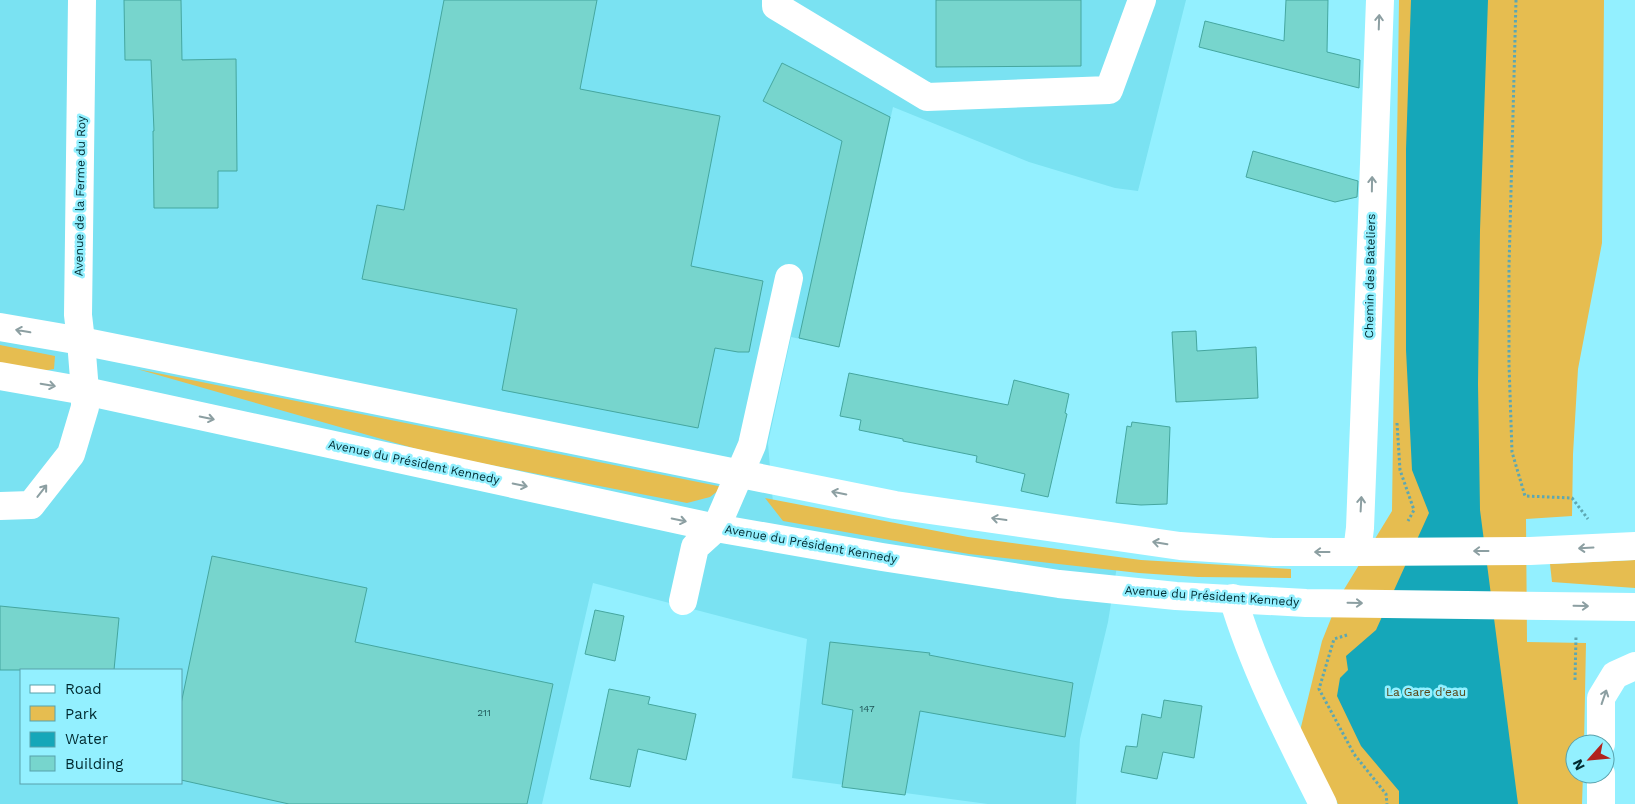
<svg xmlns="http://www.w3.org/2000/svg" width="1635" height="804" viewBox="0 0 1635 804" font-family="'Work Sans',sans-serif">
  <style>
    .built { fill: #7ae2f2; fill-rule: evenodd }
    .green { fill: #e6bd50 }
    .water { fill: #15a7b9 }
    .building { fill: #77d5cd; stroke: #45a69f }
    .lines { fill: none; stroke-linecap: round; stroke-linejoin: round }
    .path { stroke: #5da7b2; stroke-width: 3; stroke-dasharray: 2.5 2.5; stroke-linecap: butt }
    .minor { stroke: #fff; stroke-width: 28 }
    .major { stroke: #fff; stroke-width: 28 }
    .oneway { stroke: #8c9fa2 }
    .labels { text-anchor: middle; stroke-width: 5; stroke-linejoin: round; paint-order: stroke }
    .number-label { font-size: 10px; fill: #1e5557 }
    .street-label { font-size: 12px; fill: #002a30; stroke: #93f0ff }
    .park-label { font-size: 12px; fill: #574516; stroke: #93f0ff }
  </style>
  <rect width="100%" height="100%" fill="#93f0ff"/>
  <path class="built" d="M0,0h1186l-48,191 -23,-3 -86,-26 -136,-55 -54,240 -48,-10 -23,106 5,60 344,63 -9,56 -28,117 -4,65h-88l-196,-26 15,-139 -214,-56 -51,221h-542zM21,670h160v113h-160z"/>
  <g class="green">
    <polygon points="1399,0 1604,0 1602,243 1578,369 1573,454 1572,516 1526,519 1527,642 1586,643 1584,744 1575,744 1575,774 1583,774 1582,804 1338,804 1300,731 1322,641 1340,596 1392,511"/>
    <polygon points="0,345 55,356 54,369 37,372 0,365"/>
    <polygon points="137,369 723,487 710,497 687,503 434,454"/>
    <polygon points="765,498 968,537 1141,560 1291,569 1291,578 1198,577 1139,573 969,554 783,521"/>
    <polygon points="1635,560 1635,588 1552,582 1550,564"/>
  </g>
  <polygon class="water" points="1411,0 1488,0 1480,230 1478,384 1480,510 1518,804 1399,804 1399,791 1361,746 1337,696 1340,678 1348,670 1346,656 1376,630 1429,513 1412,470 1406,350 1406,149"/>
  <g class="building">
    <polygon points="124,0 181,0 182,60 236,59 237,171 218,171 218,208 154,208 153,131 154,131 151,60 125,60"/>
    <polygon points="444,0 597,0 580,89 720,116 691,266 763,281 749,352 738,352 715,348 698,428 502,390 517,309 362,279 377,205 404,210"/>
    <polygon points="936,0 1081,0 1081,66 936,67"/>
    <polygon points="1286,0 1328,0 1327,52 1360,60 1359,88 1199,47 1205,21 1284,41"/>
    <polygon points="782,63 890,117 839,347 799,338 842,141 763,101"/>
    <polygon points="1253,151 1358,181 1357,197 1335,202 1246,177"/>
    <polygon points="1196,331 1197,351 1256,347 1258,398 1176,402 1172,332"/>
    <polygon points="849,373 1008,405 1014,380 1069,394 1065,413 1067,414 1048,497 1021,491 1025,474 976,462 977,456 903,441 903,439 859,430 861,420 840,416"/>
    <polygon points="1132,422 1170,427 1167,504 1141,505 1116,503 1127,426 1131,427"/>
    <polygon points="212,556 367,588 355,642 553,684 527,804 289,804 181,780 181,704"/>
    <polygon points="0,606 119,618 114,670 0,670"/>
    <polygon points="595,610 624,616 615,661 585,654"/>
    <polygon points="830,642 930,653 929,655 1073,683 1065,737 920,711 905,795 842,787 853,710 822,704"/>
    <polygon points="609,689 650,697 648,704 696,714 686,760 638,749 630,787 590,779"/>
    <polygon points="1164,700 1202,706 1194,758 1163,752 1157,779 1121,772 1126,746 1137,747 1142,714 1161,718"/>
  </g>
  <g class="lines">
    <g class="path">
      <polyline points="1516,0 1509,267 1509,364 1512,452 1525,496 1572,498 1588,519"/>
      <polyline points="1397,423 1400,470 1414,510 1408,521"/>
      <polyline points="1347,635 1334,639 1319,689 1354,754 1386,794 1387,804"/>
      <polyline points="1575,680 1576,636"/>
    </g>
    <g class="minor">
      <polyline points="776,0 776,6 927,97 1109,90 1142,0"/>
      <polyline points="81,341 78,315 82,0"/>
      <polyline points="0,506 31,505 71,454 85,407 85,391"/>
      <path d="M1357,552l3,-24c8,-176 13,-352 20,-528"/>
      <path d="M1233,598c21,71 57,140 90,206"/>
      <polyline points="683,601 695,547 716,528 752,445 789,278"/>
      <polyline points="1601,744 1601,698 1615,675 1635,666"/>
      <polyline points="1601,774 1601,804"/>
    </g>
    <g class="major">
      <polyline points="0,327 81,341 895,505 1180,546 1272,552 1357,552 1530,551 1635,546"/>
      <polyline points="81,341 85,391"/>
      <polyline points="0,376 85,391 716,528 882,557 1059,584 1176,596 1306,603 1635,607"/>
    </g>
  </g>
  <defs><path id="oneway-shaft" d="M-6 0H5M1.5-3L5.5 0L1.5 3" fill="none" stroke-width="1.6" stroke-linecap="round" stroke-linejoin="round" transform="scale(1.25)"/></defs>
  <g class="oneway">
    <use href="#oneway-shaft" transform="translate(1379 22) rotate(-88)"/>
    <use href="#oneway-shaft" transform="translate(1372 184) rotate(-89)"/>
    <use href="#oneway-shaft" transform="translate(23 331) rotate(-170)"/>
    <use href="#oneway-shaft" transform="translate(48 385) rotate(10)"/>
    <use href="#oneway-shaft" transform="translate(207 418) rotate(12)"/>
    <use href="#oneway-shaft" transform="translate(520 485) rotate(12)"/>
    <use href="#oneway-shaft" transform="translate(42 491) rotate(-52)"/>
    <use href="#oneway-shaft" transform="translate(839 493) rotate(-169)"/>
    <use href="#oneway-shaft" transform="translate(1361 504) rotate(-87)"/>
    <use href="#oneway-shaft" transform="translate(999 519) rotate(-172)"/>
    <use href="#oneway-shaft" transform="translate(679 520) rotate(12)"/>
    <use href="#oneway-shaft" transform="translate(1160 543) rotate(-171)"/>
    <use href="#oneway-shaft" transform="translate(1586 548) rotate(177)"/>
    <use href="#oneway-shaft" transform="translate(1481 551) rotate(180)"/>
    <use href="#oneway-shaft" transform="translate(1322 552) rotate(-180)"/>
    <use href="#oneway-shaft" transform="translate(1355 603) rotate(1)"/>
    <use href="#oneway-shaft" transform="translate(1581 606) rotate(1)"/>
    <use href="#oneway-shaft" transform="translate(1604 697) rotate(-71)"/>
  </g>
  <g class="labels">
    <g class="number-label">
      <text x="867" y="712">147</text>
      <text x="484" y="716">211</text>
    </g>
    <g class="street-label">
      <text transform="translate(80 196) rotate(-89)" y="4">Avenue de la Ferme du Roy</text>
      <text transform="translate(1370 276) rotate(-89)" y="4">Chemin des Bateliers</text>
      <text transform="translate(414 462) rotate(12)" y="4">Avenue du Président Kennedy</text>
      <text transform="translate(811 544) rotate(10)" y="4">Avenue du Président Kennedy</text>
      <text transform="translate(1212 596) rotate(4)" y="4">Avenue du Président Kennedy</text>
    </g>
    <g class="park-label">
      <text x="1426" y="696">La Gare d'eau</text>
    </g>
  </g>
  <rect x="20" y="669" width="162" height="115" fill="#93f0ff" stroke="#58a1ac"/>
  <rect x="30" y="685" width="25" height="8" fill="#ffffff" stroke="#58a1ac"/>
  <text x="65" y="694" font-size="15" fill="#002a30">Road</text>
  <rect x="30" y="706" width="25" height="15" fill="#e6bd50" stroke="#58a1ac"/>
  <text x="65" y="719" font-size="15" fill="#002a30">Park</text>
  <rect x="30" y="732" width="25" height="15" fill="#15a7b9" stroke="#58a1ac"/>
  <text x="65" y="744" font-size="15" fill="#002a30">Water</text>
  <rect x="30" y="756" width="25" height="15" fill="#77d5cd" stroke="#58a1ac"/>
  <text x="65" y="769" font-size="15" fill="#002a30">Building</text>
  <g transform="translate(1590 759) rotate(243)"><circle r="24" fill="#93f0ff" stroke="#58a1ac"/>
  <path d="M0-4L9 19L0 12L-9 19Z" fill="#b1221c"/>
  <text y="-8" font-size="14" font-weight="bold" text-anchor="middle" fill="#002a30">N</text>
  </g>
</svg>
